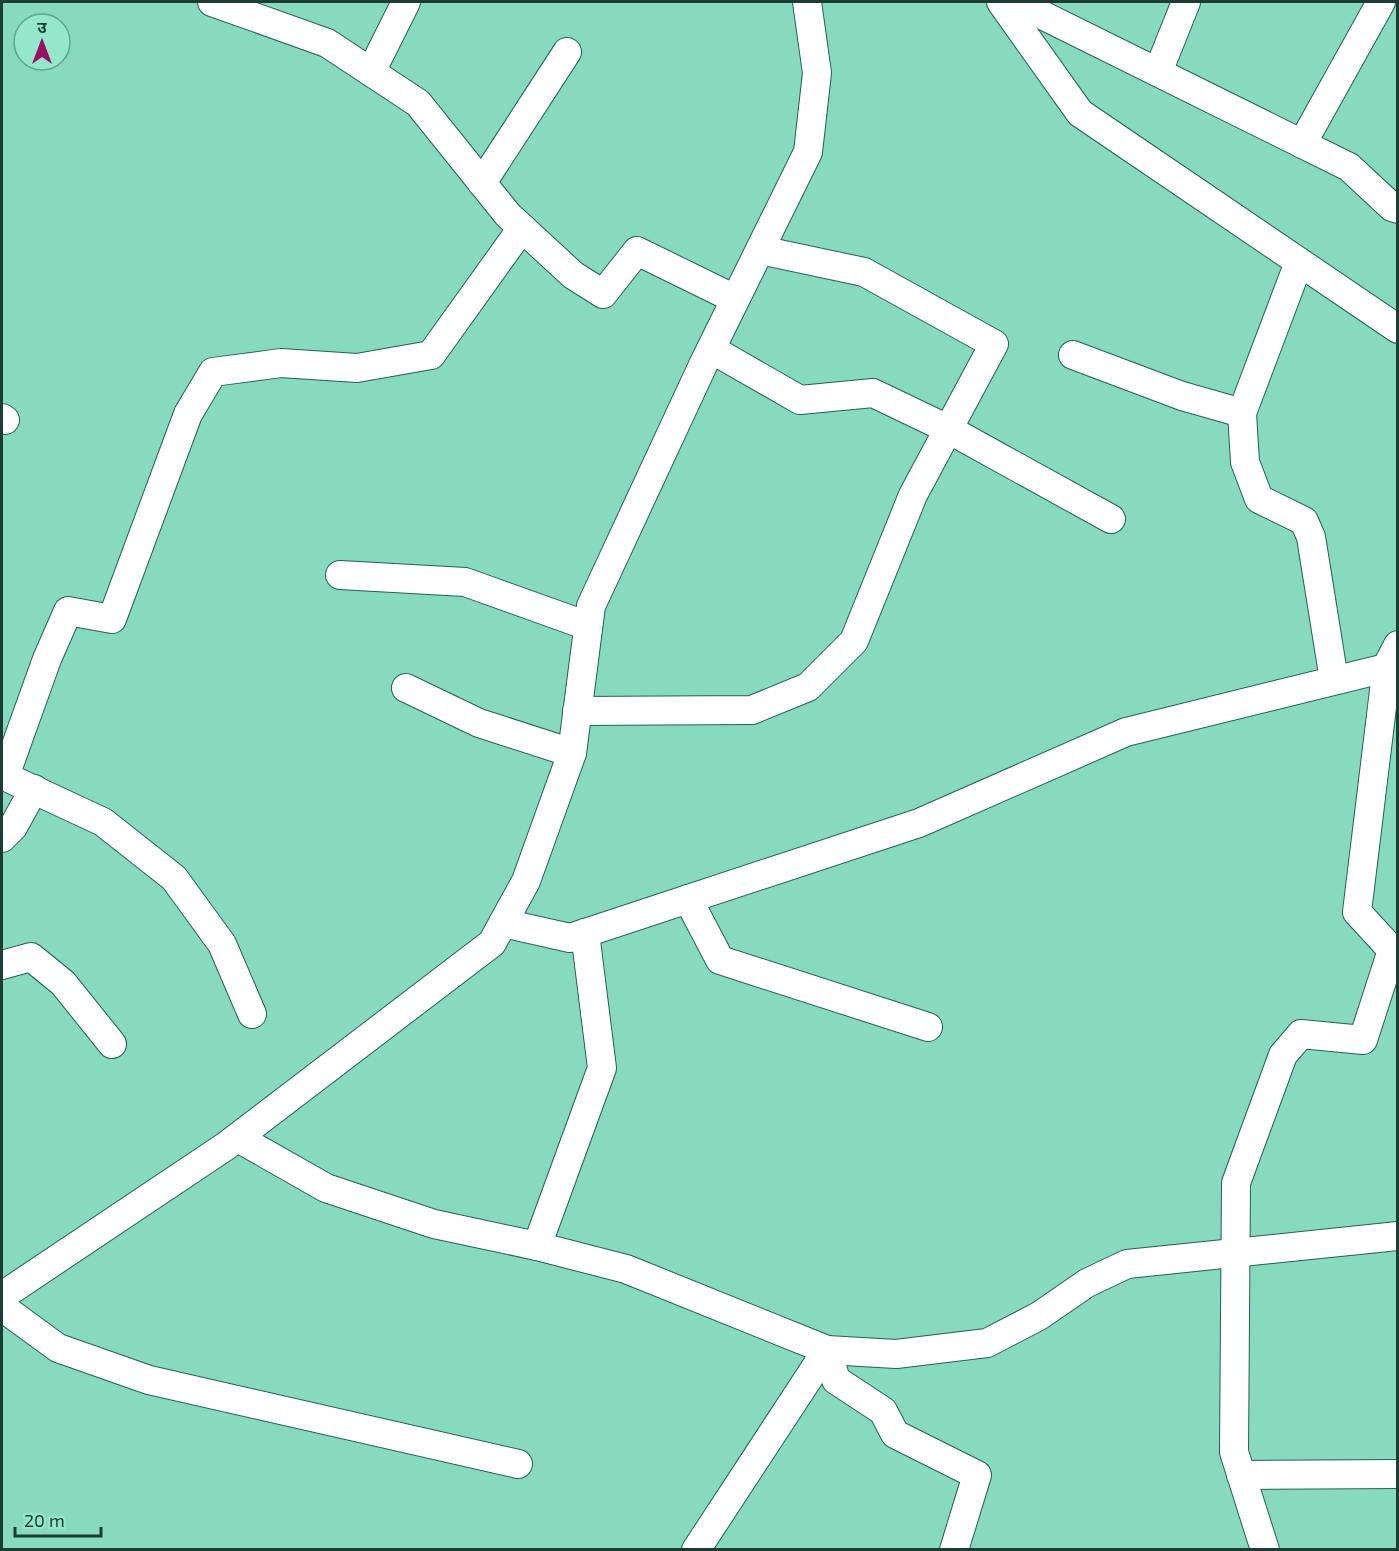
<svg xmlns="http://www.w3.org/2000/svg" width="1399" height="1551" viewBox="0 0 1399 1551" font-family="'Exo 2','Noto Sans Devanagari',sans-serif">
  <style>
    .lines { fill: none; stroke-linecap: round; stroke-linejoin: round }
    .minor-casing { stroke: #21624e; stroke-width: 30 }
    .minor { stroke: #fff; stroke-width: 28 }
  </style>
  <rect width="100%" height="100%" fill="#87dabd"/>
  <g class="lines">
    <defs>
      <g id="minor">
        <polyline points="212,2 327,43 418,103 508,215 573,275 603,294 637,251 735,299"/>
        <polyline points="1001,2 1080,113 1398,329"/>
        <polyline points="1006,2 1028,8 1349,167 1392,207 1398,209"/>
        <polyline points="371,72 406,2"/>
        <polyline points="1158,72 1186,2"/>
        <polyline points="1302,144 1381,2"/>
        <polyline points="482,183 567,52"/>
        <polyline points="1299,262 1242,413 1245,462 1259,499 1304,521 1311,537 1334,680"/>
        <polyline points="711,349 800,400 873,393 948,429 1111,519"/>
        <polyline points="1073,355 1182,396 1242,413"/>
        <polyline points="2,418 5,420"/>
        <polyline points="340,575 465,582 588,626"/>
        <polyline points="1398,645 1387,666 1357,912 1392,950 1398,951"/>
        <polyline points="406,688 479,723 572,753"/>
        <polyline points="577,711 752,710 808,687 854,641 913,495 994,344 864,272 760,250"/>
        <polyline points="2,775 103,822 174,878 222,944 252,1014"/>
        <polyline points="5,776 47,659 68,611 112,619 188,414 213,372 281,363 357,368 431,355 522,228"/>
        <polyline points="2,838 13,827 34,789"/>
        <polyline points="688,899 720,960 928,1027"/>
        <polyline points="503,923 570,938 919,823 1126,732 1398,665"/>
        <polyline points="2,965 31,957 63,983 112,1044"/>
        <polyline points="238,1138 326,1188 434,1224 537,1246 626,1269 827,1350 896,1354 987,1343 1039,1316 1087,1283 1127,1264 1398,1236"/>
        <polyline points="537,1246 602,1068 585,933"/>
        <polyline points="2,1296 226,1146 492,943 526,881 572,753 591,606 703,365 808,152 817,73 807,2"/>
        <polyline points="2,1307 58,1348 149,1380 518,1464"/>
        <polyline points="827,1350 836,1380 883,1411 895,1434 977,1475 954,1550"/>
        <polyline points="1241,1475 1398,1474"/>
        <polyline points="696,1550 827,1350"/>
        <polyline points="1265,1550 1234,1452 1236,1183 1283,1055 1301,1034 1363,1040 1392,950"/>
      </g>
    </defs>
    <use href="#minor" class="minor-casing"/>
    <use href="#minor" class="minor"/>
  </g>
  <rect width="1399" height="1551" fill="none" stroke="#1b3d32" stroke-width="6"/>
  <g transform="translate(42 42)"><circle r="28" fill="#94e7ca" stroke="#64a38d" stroke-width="1.5"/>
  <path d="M0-4.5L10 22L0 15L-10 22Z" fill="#980f64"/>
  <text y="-9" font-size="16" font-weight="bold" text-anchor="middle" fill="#1b3d32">उ</text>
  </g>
  <path d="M15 1527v9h86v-9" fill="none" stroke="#1b3d32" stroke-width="3"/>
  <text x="24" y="1527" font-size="18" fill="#1b3d32" stroke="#94e7ca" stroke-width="4.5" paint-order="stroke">20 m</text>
</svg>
